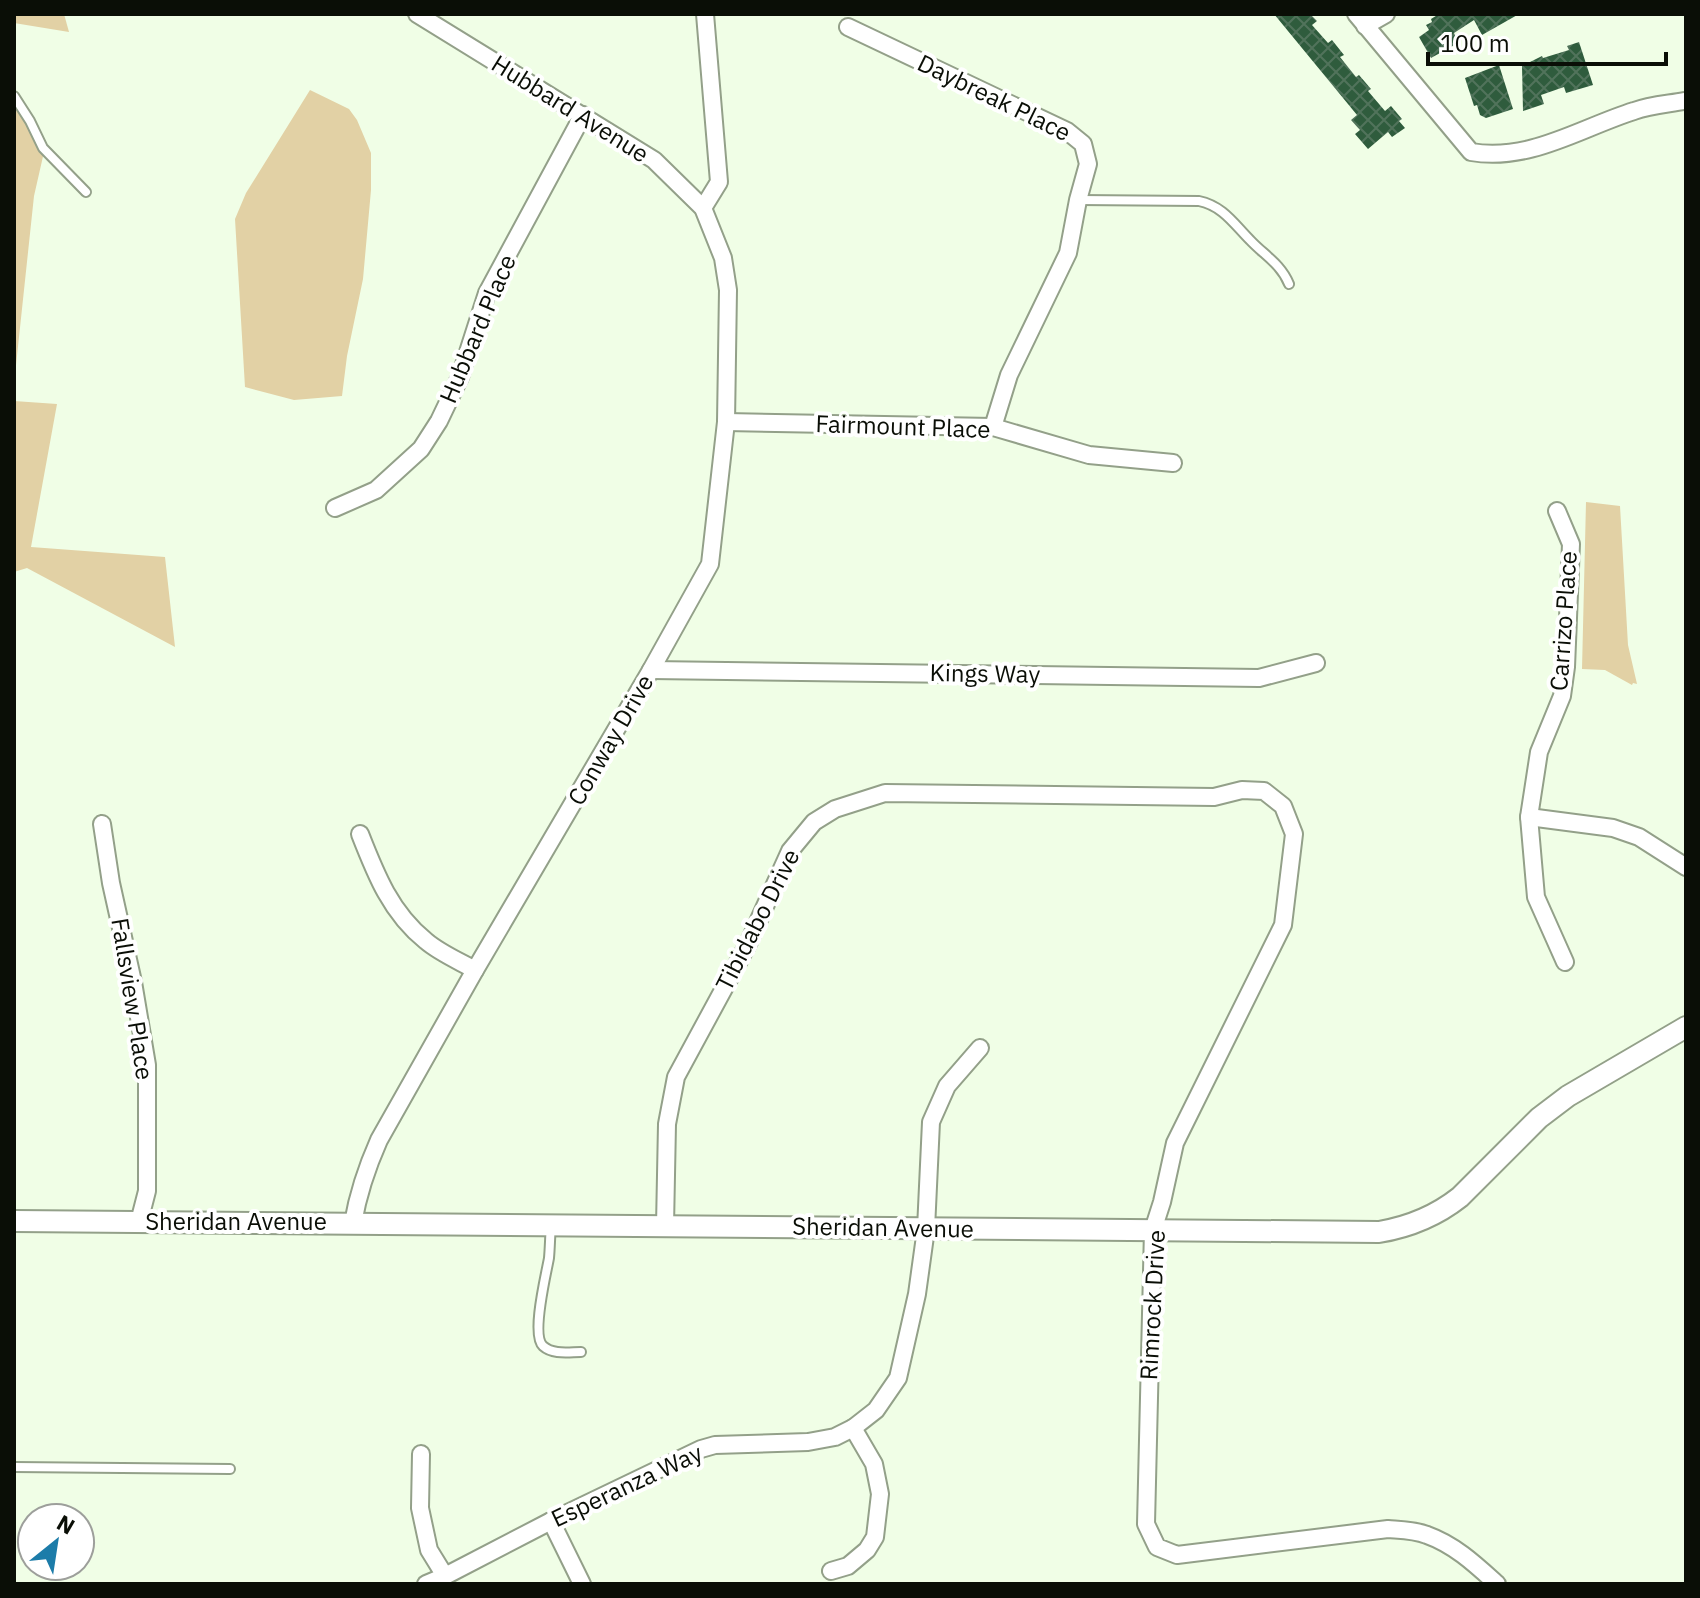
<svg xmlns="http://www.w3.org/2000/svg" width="1700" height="1598" viewBox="0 0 1700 1598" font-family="'IBM Plex Sans',sans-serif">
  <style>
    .grass { fill: #e2d1a5 }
    .building { fill: url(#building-cross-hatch) }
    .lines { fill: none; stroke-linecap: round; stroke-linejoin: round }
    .service-casing { stroke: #93a089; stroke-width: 12 }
    .minor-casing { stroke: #93a089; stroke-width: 20 }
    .tertiary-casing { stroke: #93a089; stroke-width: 24 }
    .service { stroke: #fff; stroke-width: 8 }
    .minor { stroke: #fff; stroke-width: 16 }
    .tertiary { stroke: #fff; stroke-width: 20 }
    .labels { text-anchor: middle; stroke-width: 8; stroke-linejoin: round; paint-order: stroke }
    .street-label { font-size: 24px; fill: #0a0e06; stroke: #fff }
  </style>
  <defs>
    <pattern id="building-cross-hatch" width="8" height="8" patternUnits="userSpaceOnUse" patternTransform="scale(2)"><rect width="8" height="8" fill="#2f5c3d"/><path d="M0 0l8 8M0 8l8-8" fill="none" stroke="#51735b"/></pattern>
  </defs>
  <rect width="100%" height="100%" fill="#f0fee6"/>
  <g class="grass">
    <polygon points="14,14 64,14 69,32 14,23"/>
    <polygon points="310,90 349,109 357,120 371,153 371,190 363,279 347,356 342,396 294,400 245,387 235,219 246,193"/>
    <polygon points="14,105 44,152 34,196 14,384"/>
    <polygon points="14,401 57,404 31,547 165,557 175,647 27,568 14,572"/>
    <polygon points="1586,502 1620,506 1628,645 1637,684 1633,683 1632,685 1605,670 1582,669"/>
  </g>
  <g class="building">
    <polygon points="1274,14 1310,14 1317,21 1312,25 1328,43 1332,40 1344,55 1340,57 1356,77 1359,75 1371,89 1368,91 1385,111 1391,106 1402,119 1399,121 1405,128 1392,137 1388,132 1368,149 1355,134 1360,130 1351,120 1357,115"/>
    <polygon points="1439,14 1519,14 1482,35 1474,20 1454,33 1458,43 1431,58 1419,37 1429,30 1426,25 1432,22 1431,19"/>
    <polygon points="1579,42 1593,85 1566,93 1564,87 1541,95 1544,104 1523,111 1522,66 1542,56 1543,58 1569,50 1567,46"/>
    <polygon points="1499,65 1513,109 1486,118 1480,115 1477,105 1474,106 1465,78"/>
  </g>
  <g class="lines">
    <defs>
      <g id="service">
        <polyline points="14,96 30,121 43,148 86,192"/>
        <path d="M1079,200l120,1c24,5 35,23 51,39 14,15 31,24 39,44"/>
        <path d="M551,1226c-1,10 -1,21 -2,32 -3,17 -18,77 -6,88 10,9 26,6 38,6"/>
        <polyline points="14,1467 230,1469"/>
      </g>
      <g id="minor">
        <path d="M1356,14l115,138c59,10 109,-24 163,-41 16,-6 34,-7 50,-10"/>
        <polyline points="1365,26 1386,14"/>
        <polyline points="848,27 1067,131 1083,144 1088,164 1078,200 1068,253 1009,375 993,427"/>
        <polyline points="703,208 719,182 705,14"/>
        <polyline points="726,422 993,427 1089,455 1173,463"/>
        <polyline points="335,508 376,490 421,449 439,421 460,377 487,293 583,115"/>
        <polyline points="1557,511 1571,544 1566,667 1562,696 1539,752 1529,817 1536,897 1565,962"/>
        <polyline points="651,670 1259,678 1316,663"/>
        <polyline points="1529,817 1613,828 1639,837 1686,867"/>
        <polyline points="102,824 111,883 133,982 147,1065 147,1191 139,1222"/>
        <path d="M360,834c16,41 31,79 66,107 14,12 33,20 49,29"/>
        <path d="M353,1223c5,-29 14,-56 26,-83l96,-170 176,-300 59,-106 16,-142 2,-132 -5,-32 -20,-50 -49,-48 -237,-146"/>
        <path d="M665,1226l2,-102 9,-47 72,-133 42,-93 24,-29 21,-13 50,-16 329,4 28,-7 22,1 19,15 11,28 -11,91 -108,218 -13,59 -9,28 -7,294 11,23 20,8 211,-26c13,1 27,1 39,6 28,10 49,30 70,49"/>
        <polyline points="421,1454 420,1508 429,1550 445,1576"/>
        <polyline points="551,1521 582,1584"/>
        <polyline points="831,1571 848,1566 867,1550 875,1537 880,1494 874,1464 853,1428"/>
        <polyline points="426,1584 445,1576 551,1521 701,1449 715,1445 808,1442 835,1437 853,1428 876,1410 898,1378 917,1294 926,1229 931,1122 947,1086 980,1048"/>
      </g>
      <path id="tertiary" d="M14,1221l1365,11c30,-5 57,-16 81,-35l79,-79 29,-22 118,-69"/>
    </defs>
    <use href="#service" class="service-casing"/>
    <use href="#minor" class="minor-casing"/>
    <use href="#tertiary" class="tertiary-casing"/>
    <use href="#service" class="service"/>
    <use href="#minor" class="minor"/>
    <use href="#tertiary" class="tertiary"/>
  </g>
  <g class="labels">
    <g class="street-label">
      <text transform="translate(994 98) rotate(26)" y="8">Daybreak Place</text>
      <text transform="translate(570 109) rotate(32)" y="8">Hubbard Avenue</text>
      <text transform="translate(478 329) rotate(-67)" y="8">Hubbard Place</text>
      <text transform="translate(903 427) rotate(2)" y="8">Fairmount Place</text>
      <text transform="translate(1564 621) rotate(-86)" y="8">Carrizo Place</text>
      <text transform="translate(985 674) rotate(1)" y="8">Kings Way</text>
      <text transform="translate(611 740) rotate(-60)" y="8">Conway Drive</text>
      <text transform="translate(758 920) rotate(-63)" y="8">Tibidabo Drive</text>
      <text transform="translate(132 999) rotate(81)" y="8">Fallsview Place</text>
      <text x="236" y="1230">Sheridan Avenue</text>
      <text transform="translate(883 1228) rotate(1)" y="8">Sheridan Avenue</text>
      <text transform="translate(1153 1305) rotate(-87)" y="8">Rimrock Drive</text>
      <text transform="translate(627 1486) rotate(-25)" y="8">Esperanza Way</text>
    </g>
  </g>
  <rect width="1700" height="1598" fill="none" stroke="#0a0e06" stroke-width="32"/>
  <g transform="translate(56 1542) rotate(30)"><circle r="38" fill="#ffffff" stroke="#9d9f9b" stroke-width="2"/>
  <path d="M0-6L14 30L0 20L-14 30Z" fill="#1c7ca9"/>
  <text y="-12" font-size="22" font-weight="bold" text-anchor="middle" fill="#0a0e06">N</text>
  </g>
  <path d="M1428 52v12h238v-12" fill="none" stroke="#0a0e06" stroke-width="4"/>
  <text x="1440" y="52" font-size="24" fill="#0a0e06" stroke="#ffffff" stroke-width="6" paint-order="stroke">100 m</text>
</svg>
